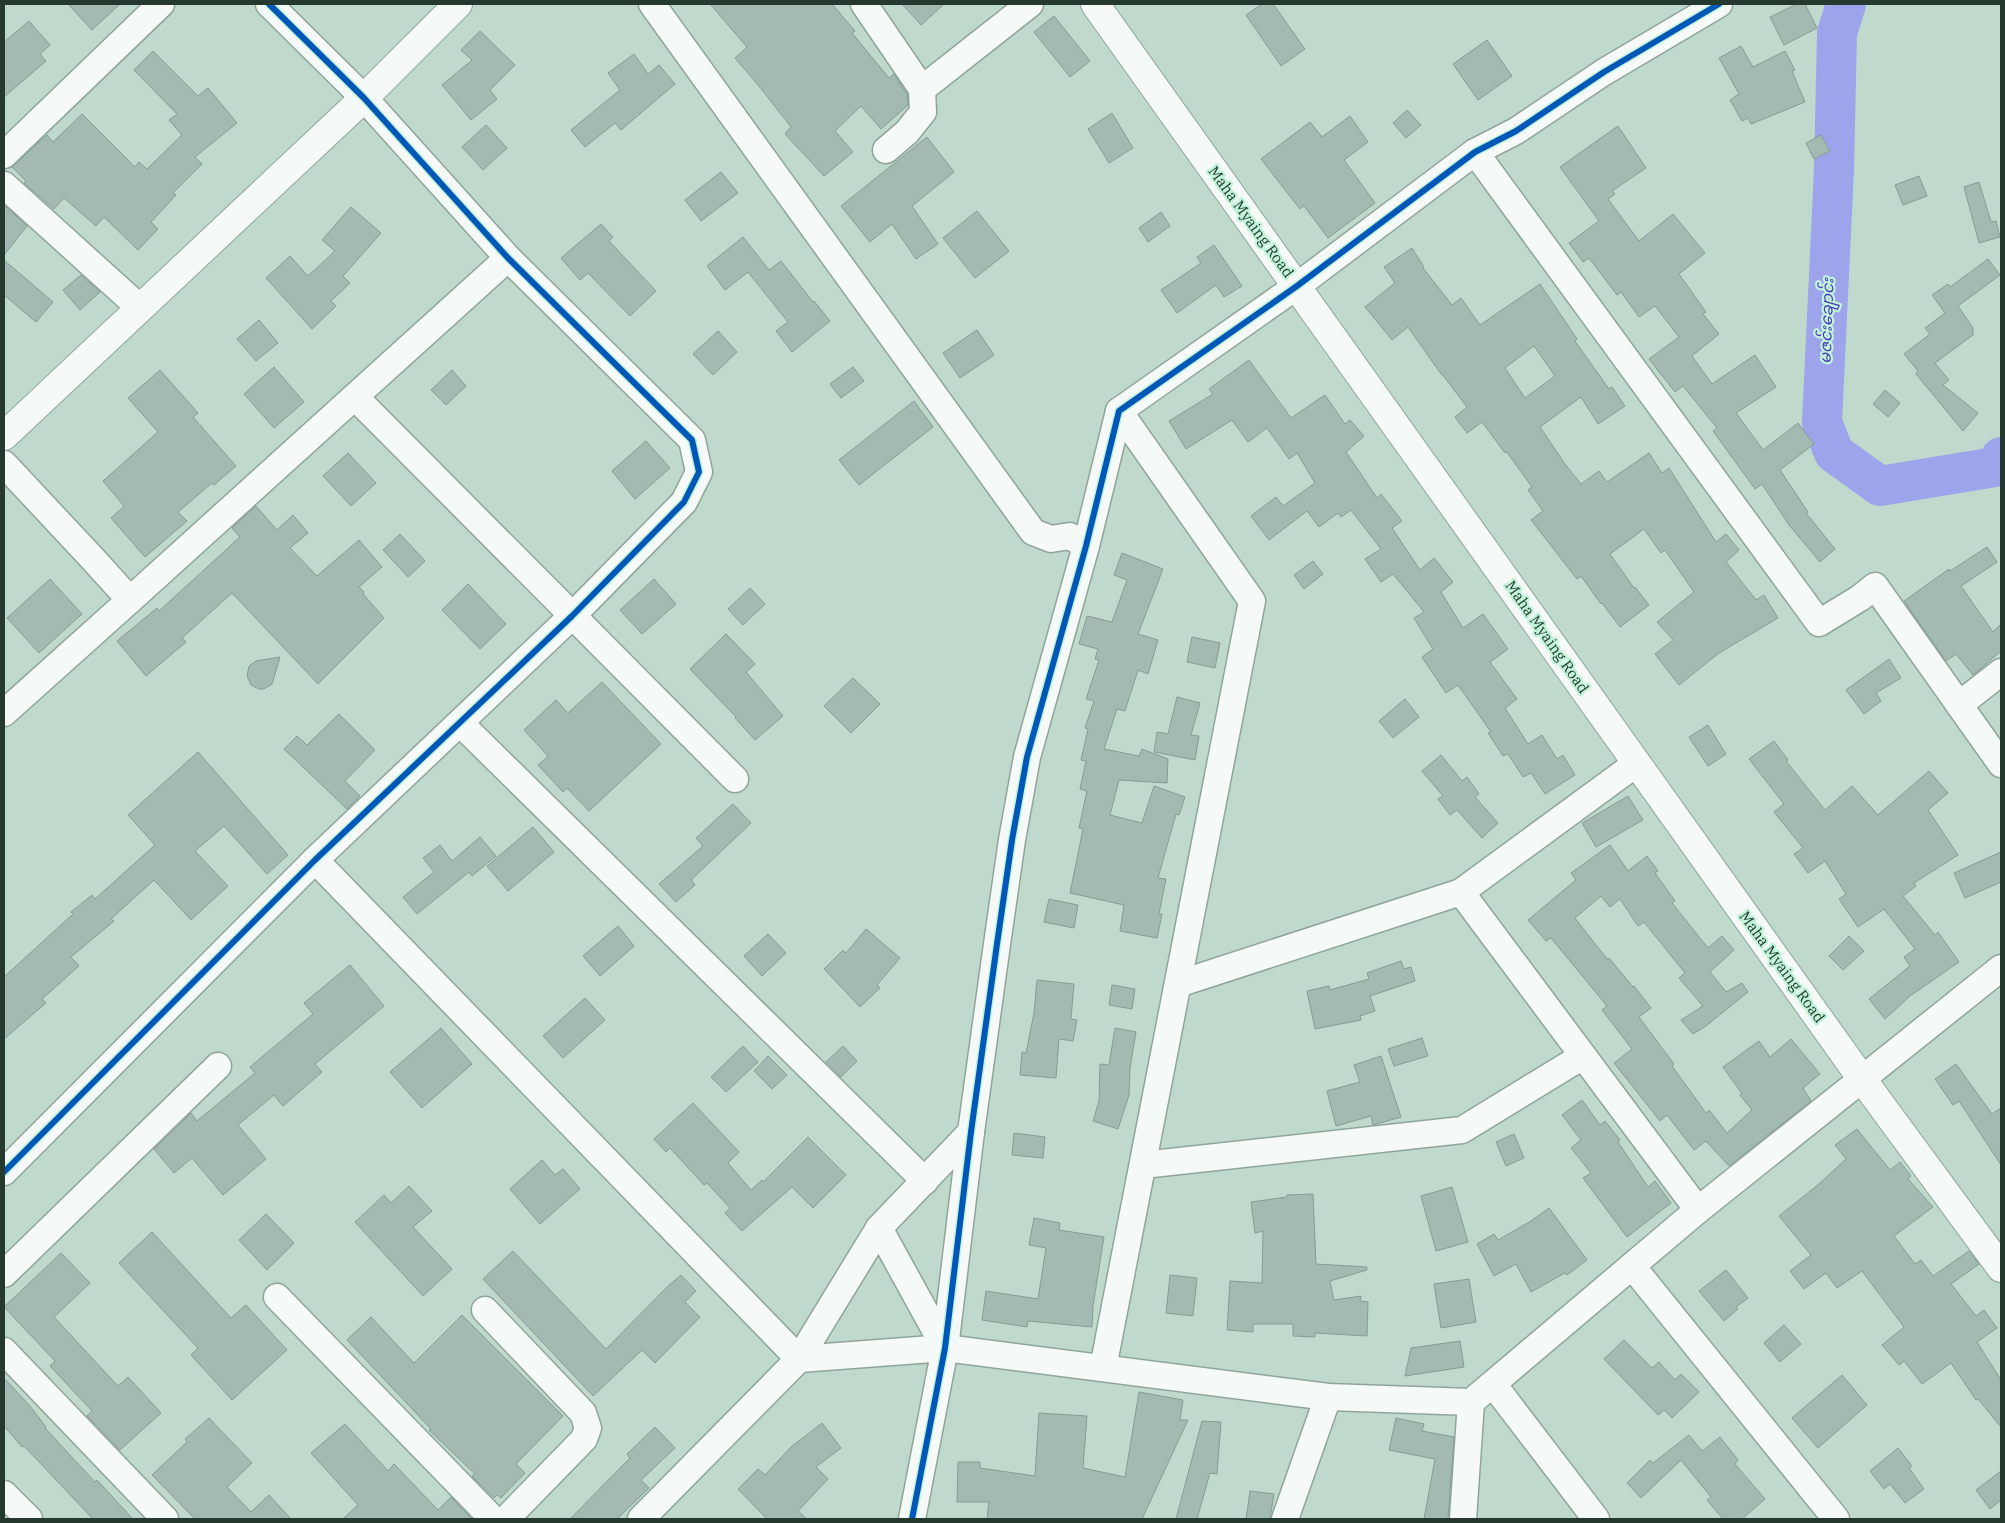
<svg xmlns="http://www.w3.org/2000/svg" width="2005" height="1523" viewBox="0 0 2005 1523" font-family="'IBM Plex Serif','Noto Sans Myanmar',serif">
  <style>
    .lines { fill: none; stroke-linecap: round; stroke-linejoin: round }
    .river { stroke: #9da4ec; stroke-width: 40 }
    .building { fill: #a3bab2; stroke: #859c94; fill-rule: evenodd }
    .minor-casing { stroke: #90a59a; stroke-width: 29 }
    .tertiary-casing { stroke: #90a59a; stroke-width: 30 }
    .minor { stroke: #f5f9f7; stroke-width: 26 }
    .tertiary { stroke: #f5f9f7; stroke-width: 28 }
    .cycleway-casing { stroke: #c0f3d9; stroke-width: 9 }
    .cycleway { stroke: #0057b8; stroke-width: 6 }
    .labels { text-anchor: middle; stroke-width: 4.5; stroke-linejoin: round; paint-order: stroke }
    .street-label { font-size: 15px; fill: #25392f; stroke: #c0f3d9 }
    .water-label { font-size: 16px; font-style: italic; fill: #4b3ab6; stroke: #c0f3d9 }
  </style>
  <rect width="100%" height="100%" fill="#bfdacc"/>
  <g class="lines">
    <polyline class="river" points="1846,4 1837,33 1834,169 1822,422 1834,453 1880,486 1995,467 2001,457"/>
  </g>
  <g class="building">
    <polygon points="68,4 120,4 92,30"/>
    <polygon points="710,4 832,4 855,31 852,33 889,78 894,74 907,94 908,105 881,129 861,106 835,131 853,152 824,176 785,134 791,127 759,86 735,58 747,47"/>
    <polygon points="902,4 944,4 921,25"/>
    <polygon points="1262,4 1273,4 1305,49 1281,66 1246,15"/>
    <polygon points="1797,4 1805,4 1817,28 1784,45 1770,17"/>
    <polygon points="1054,16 1090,61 1070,77 1034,32"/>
    <polygon points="29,21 50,45 40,54 46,61 4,97 4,42"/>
    <polygon points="480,31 515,65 490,90 497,99 471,120 442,85 472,60 461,50"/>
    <polygon points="1487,40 1512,76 1478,100 1453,64"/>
    <polygon points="1741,46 1753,67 1785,51 1795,70 1792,71 1805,102 1751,124 1748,118 1742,121 1730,100 1739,94 1719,58"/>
    <polygon points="153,51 198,96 208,88 237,123 195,157 202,164 173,193 176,195 151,222 158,229 138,250 104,217 96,226 64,198 54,209 24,183 26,181 12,167 47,135 53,142 82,114 135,167 139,162 147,169 182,135 169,120 177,114 134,70"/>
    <polygon points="634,54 648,74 659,65 675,84 621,130 615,123 585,147 571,130 620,90 608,73"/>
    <polygon points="1407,110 1421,125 1406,138 1393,123"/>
    <polygon points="1112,113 1133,148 1109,163 1088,129"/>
    <polygon points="1350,116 1368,142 1344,160 1375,203 1328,238 1304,206 1300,209 1261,159 1310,122 1322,137"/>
    <polygon points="486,125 507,148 483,170 462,147"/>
    <polygon points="1618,126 1646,168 1612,191 1615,194 1608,199 1639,241 1673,214 1705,253 1679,274 1706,312 1703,314 1719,334 1692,356 1712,384 1755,355 1776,387 1736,413 1763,450 1798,423 1814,444 1780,470 1808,512 1806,513 1835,549 1820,562 1789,525 1762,484 1755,489 1713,431 1717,428 1683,386 1675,392 1649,359 1679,337 1655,306 1639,317 1621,292 1617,295 1589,258 1583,262 1569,243 1599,221 1560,167"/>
    <polygon points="1821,135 1830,151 1814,159 1806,143"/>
    <polygon points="927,137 954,172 912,206 938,244 916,259 892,224 870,242 841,206"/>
    <polygon points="721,172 738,193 701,221 685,200"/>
    <polygon points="1919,176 1927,196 1903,205 1895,185"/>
    <polygon points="1979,182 1991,222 1996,221 2000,237 1979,243 1964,187"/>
    <polygon points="6,207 27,226 4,255 4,209"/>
    <polygon points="351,207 381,233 343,276 350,283 331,301 336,306 312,329 266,278 290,256 308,276 335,251 322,240"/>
    <polygon points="977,211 1009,251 975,278 943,238"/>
    <polygon points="1161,212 1170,226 1148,242 1139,228"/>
    <polygon points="601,224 613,237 609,241 656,291 630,316 588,273 580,280 561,258"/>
    <polygon points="743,237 769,270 781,261 813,302 814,301 830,321 792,352 776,331 788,322 748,272 725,290 707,266"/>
    <polygon points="1214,245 1242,286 1224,297 1216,285 1177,313 1161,290 1201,263 1197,257"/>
    <path d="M1412,248l12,19 -1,1 29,37 9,-7 19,27 60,-41 37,55 -2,2 34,48 3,-2 13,19 -27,18 -17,-27 -41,30 25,37 16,20 18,-13 8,11 42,-29 13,20 7,-5 47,74 10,-8 13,16 -13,12 30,38 8,-5 14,23 -59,35 -40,32 -24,-31 18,-14 -16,-18 37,-30 -29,-42 -4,3 -17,-24 -34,25 24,34 1,-1 14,18 -29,22 -18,-24 -1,1 -20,-28 -4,3 -46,-59 12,-9 -15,-21 4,-3 -26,-36 -1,2 -23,-31 -15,11 -12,-16 12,-10 -25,-33h-1l-33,-47 -16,13 -27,-33 30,-24 -11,-16zM1534,346l21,30 -30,22 -20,-30z"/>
    <polygon points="1988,259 2000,275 1958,306 1973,328 1973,335 1935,363 1949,380 1943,385 1978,413 1963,431 1916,374 1918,371 1904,354 1930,334 1925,328 1945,313 1932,295 1948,284 1950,287"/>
    <polygon points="4,260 53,302 36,322 4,295"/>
    <polygon points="81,275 100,292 80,310 63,290"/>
    <polygon points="259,320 278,343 256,361 237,339"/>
    <polygon points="977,330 994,355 960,378 943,353"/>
    <polygon points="718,331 737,352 713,375 693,354"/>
    <polygon points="1249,360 1291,418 1325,395 1345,424 1350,420 1364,436 1346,452 1377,498 1381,494 1402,521 1392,528 1420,570 1434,558 1453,582 1441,592 1463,628 1483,614 1508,649 1490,662 1517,699 1505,708 1528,744 1542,735 1557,759 1563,755 1575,775 1545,794 1531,773 1523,777 1508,754 1503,756 1488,733 1491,732 1458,685 1446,693 1422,657 1433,649 1414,618 1424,612 1393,574 1381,582 1365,559 1381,549 1351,510 1341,517 1338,513 1319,527 1307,511 1269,540 1251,516 1276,497 1283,506 1315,483 1297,453 1289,459 1267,428 1248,442 1232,420 1186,449 1169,421 1213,394 1209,389"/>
    <polygon points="274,367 304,402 274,428 244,394"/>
    <polygon points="853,367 864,381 841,398 830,384"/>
    <polygon points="160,370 198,413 193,417 236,466 214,485 212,483 178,512 187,521 145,557 111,518 124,506 103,481 158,432 128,398"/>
    <polygon points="452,370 466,386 446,405 431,390"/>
    <polygon points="1885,390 1900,403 1888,417 1873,404"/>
    <polygon points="914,401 933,427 859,485 839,460"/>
    <polygon points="646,441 670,468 635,499 612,471"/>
    <polygon points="348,453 376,483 351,506 323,476"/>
    <polygon points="256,506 277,530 293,515 308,533 290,548 317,576 359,540 382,567 359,587 364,592 363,594 384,618 318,684 232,593 182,638 186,642 146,676 117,641 157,608 159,611 240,537 232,528"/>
    <polygon points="400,534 425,561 408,577 383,550"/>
    <polygon points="1987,547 1997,562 1961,586 1993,632 2001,624 2001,651 1973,675 1956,654 1946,661 1904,601 1949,569 1950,571"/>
    <polygon points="1122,553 1163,569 1138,634 1158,640 1148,674 1138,670 1125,711 1117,709 1104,749 1139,756 1142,749 1168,759 1167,783 1119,780 1110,815 1142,823 1154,786 1185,797 1179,815 1176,814 1158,878 1166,879 1159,914 1162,914 1157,938 1120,931 1124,905 1070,893 1083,829 1079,828 1087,791 1080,789 1086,761 1081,760 1088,729 1085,728 1094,701 1086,699 1099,660 1095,659 1098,649 1079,644 1087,616 1112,622 1127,580 1114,575"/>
    <polygon points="1313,561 1323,574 1304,589 1294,575"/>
    <polygon points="50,579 82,614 39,653 7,618"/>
    <polygon points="654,579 676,604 642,634 620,610"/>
    <polygon points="468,584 506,624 480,649 442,610"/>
    <polygon points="750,588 765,604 743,625 728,609"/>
    <polygon points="726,634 755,664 746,672 783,716 755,740 735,718 736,717 690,669"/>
    <polygon points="1192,637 1220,643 1215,668 1187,662"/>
    <polygon points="280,657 272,684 264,689 259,689 251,685 247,676 249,666 256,661"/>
    <polygon points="1889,659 1901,678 1876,693 1881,701 1864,714 1846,690"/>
    <polygon points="853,678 880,704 851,733 824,706"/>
    <polygon points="602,682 661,744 589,811 567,788 563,792 538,765 548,756 524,730 556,700 568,713"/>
    <polygon points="1177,697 1200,703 1191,735 1199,736 1195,760 1154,752 1157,732 1168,734"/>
    <polygon points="1405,699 1419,717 1393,738 1379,721"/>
    <polygon points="339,714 375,750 345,781 360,796 347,809 284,749 297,736 307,745"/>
    <polygon points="1708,725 1726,754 1708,766 1689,737"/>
    <polygon points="1774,741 1788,760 1786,761 1825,810 1852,786 1878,815 1929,771 1948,793 1928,810 1958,855 1914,883 1916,886 1903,896 1935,935 1938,932 1959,962 1910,996 1885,1019 1869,999 1910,966 1904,957 1915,949 1884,909 1858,927 1839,899 1846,894 1825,861 1808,873 1794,854 1803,848 1774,812 1784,804 1749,759"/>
    <polygon points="198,752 288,855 267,874 224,826 195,851 228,886 191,920 154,880 111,919 114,921 71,957 79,966 42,999 46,1003 4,1039 4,977 73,914 71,912 92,895 95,899 155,845 128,815"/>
    <polygon points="1441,755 1462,781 1467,777 1479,794 1475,797 1498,823 1482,838 1457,810 1450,815 1438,799 1443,796 1422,771"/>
    <polygon points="1628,796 1643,820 1596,847 1582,823"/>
    <polygon points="733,804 751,823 691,880 695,885 676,902 659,884 703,846 696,838"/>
    <polygon points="533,827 554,852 508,891 487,866"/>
    <polygon points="480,837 496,856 472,876 469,872 417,914 403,897 434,872 423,858 440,845 452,861"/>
    <polygon points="1610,845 1628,871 1647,856 1658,871 1655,873 1675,901 1672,903 1708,948 1722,936 1734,950 1710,972 1726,992 1742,983 1748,992 1706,1026 1693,1034 1681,1020 1703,1006 1679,978 1685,973 1644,922 1638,926 1620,899 1610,907 1601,896 1575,918 1607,959 1609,958 1633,987 1634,986 1651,1008 1639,1017 1674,1064 1672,1066 1706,1113 1709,1110 1727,1133 1752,1110 1740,1095 1742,1094 1723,1067 1759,1041 1770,1057 1791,1039 1820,1074 1803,1088 1811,1101 1729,1166 1706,1141 1694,1150 1667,1115 1660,1121 1614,1063 1632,1049 1602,1010 1607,1006 1551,938 1546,941 1528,920 1576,880 1571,873"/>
    <polygon points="2001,852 2001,882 1965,898 1954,873"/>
    <polygon points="1049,899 1078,905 1074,928 1044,922"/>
    <polygon points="618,926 634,946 600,976 583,956"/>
    <polygon points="866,929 900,958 877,985 880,988 860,1007 824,969 843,950 846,953"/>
    <polygon points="768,934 786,953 762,976 744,956"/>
    <polygon points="1849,936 1864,951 1843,970 1829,956"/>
    <polygon points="1401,961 1404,969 1411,967 1415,981 1370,996 1375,1011 1360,1016 1361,1020 1315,1029 1307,991 1329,986 1330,990 1369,979 1367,973"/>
    <polygon points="350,965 384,1006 315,1064 322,1072 283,1106 274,1095 238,1125 266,1159 223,1195 192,1158 174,1173 154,1149 191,1113 197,1121 255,1073 250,1067 313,1014 304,1003"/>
    <polygon points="1037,980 1074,984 1071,1019 1077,1020 1073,1041 1059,1039 1056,1078 1020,1075 1022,1052 1026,1053 1034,1013"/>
    <polygon points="1112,985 1135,989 1132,1009 1109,1005"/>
    <polygon points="585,998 605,1020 563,1058 543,1036"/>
    <polygon points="441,1028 472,1064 422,1108 390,1072"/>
    <polygon points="1115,1028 1136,1032 1130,1068 1129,1095 1118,1129 1093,1121 1099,1101 1100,1064 1109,1065"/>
    <polygon points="1422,1038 1428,1056 1394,1066 1388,1049"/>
    <polygon points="743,1046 758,1062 726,1092 711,1077"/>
    <polygon points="843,1046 857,1061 841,1077 826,1062"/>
    <polygon points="768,1056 787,1075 772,1089 754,1071"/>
    <polygon points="1381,1056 1401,1117 1373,1125 1371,1116 1336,1126 1327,1091 1360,1082 1354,1065"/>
    <polygon points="1956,1064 1992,1114 2001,1108 2001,1165 1959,1101 1953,1105 1935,1079"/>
    <polygon points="1582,1100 1600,1125 1605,1121 1620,1140 1618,1142 1648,1187 1655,1181 1671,1203 1627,1237 1583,1178 1591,1173 1571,1148 1581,1140 1562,1115"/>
    <polygon points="693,1103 739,1152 728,1163 751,1190 762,1180 763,1182 808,1137 846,1175 813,1208 792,1187 742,1231 725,1213 730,1208 707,1183 704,1185 670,1148 666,1152 654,1139"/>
    <polygon points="1857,1129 1890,1170 1900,1162 1911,1176 1908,1179 1933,1207 1894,1236 1915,1264 1921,1260 1933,1276 1969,1251 1979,1264 1951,1284 1976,1316 1984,1310 1997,1328 1977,1342 2001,1380 2001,1427 1978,1399 1976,1400 1951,1363 1922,1384 1904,1361 1899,1365 1882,1345 1904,1327 1862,1271 1837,1288 1826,1273 1804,1289 1790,1271 1811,1255 1779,1216 1819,1184 1846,1159 1835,1145"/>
    <polygon points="1014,1133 1045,1137 1043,1158 1012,1155"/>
    <polygon points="1514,1134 1524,1158 1506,1166 1496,1142"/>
    <polygon points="542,1160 555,1175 563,1169 580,1189 540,1224 510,1189"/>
    <polygon points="409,1186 432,1211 413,1227 452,1269 423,1296 355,1222 384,1195 391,1203"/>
    <polygon points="1452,1187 1468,1242 1436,1251 1421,1196"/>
    <polygon points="1313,1194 1316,1264 1367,1267 1367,1270 1330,1281 1334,1300 1361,1296 1360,1301 1368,1302 1367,1336 1315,1333 1315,1337 1293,1336 1293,1324 1253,1324 1253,1332 1227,1330 1230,1281 1262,1283 1263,1231 1255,1233 1251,1202 1287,1197 1287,1195"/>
    <polygon points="1549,1208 1587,1260 1567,1275 1565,1273 1531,1292 1516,1264 1494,1276 1477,1244 1494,1234 1498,1240 1531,1221"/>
    <polygon points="266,1214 294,1243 267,1270 239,1240"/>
    <polygon points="1034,1218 1060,1223 1059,1230 1104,1237 1093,1306 1092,1327 1028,1321 1027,1327 982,1320 986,1291 1038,1299 1046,1248 1029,1245"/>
    <polygon points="152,1232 231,1318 246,1305 287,1350 232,1400 191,1355 198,1348 119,1263"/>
    <polygon points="513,1251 606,1349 668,1286 681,1275 696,1291 685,1302 700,1317 655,1363 642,1350 593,1396 483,1279"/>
    <polygon points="61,1253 90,1283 54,1317 118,1386 128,1377 161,1413 120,1450 87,1416 92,1411 50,1366 55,1361 4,1307"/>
    <polygon points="1726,1270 1748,1298 1736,1307 1738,1309 1724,1321 1699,1291"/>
    <polygon points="1170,1275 1197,1278 1193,1316 1166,1313"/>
    <polygon points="1469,1279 1476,1322 1441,1328 1434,1284"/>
    <polygon points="462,1315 563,1416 516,1464 525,1473 501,1498 497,1495 494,1498 472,1476 475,1474 429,1430 431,1429 347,1340 371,1317 414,1363"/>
    <polygon points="1784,1325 1801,1344 1780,1362 1764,1343"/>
    <polygon points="1624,1340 1652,1368 1659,1362 1675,1380 1681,1374 1699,1392 1672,1418 1664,1410 1658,1415 1604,1359"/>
    <polygon points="1460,1341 1464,1367 1405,1376 1411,1348"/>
    <polygon points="1842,1375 1867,1405 1818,1448 1792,1418"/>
    <polygon points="4,1378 30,1406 46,1427 45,1428 95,1482 97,1480 133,1519 93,1519 24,1446 22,1447 4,1426"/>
    <polygon points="1139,1392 1183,1400 1180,1420 1188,1420 1142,1519 987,1519 989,1502 957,1502 958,1462 980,1462 980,1468 1035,1476 1039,1413 1087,1416 1083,1468 1125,1477"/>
    <polygon points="209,1418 252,1463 227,1487 251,1512 269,1495 291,1519 195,1519 152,1475 187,1442 185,1439"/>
    <polygon points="1396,1418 1424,1424 1422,1431 1454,1437 1448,1519 1424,1519 1435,1459 1389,1450"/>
    <polygon points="1202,1421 1221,1422 1217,1474 1210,1473 1197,1519 1176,1519"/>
    <polygon points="822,1423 841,1448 816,1467 828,1479 798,1511 807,1519 767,1519 738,1489 758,1469 765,1475 791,1447"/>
    <polygon points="345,1424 388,1471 394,1464 438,1510 451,1497 472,1519 343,1519 358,1505 311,1453"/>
    <polygon points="655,1427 675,1448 641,1480 649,1488 617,1519 570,1519 630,1458 627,1454"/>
    <polygon points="1689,1435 1702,1451 1720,1437 1738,1460 1735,1464 1765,1499 1742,1519 1723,1519 1707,1500 1711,1497 1681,1460 1641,1498 1627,1483 1650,1460 1653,1463"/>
    <polygon points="1898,1448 1912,1466 1909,1468 1924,1489 1905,1503 1890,1484 1884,1489 1870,1471"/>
    <polygon points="2001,1471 2001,1500 1990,1509 1976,1490"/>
    <polygon points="1250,1491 1274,1494 1270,1519 1246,1519"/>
  </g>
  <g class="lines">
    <defs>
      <g id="minor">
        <polyline points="652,4 1033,532 1051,539 1070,536 1086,546"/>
        <polyline points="864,4 922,89 1030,4"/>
        <polyline points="886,150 907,132 923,112 922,89"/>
        <polyline points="1475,152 1819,623 1860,598 1875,586 2001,764"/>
        <polyline points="4,155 161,4"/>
        <polyline points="4,185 140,308"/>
        <polyline points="355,397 735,779"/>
        <polyline points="4,464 92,558 130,600 4,713"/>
        <polyline points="130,600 508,258"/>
        <polyline points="1959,705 2001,672"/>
        <polyline points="460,723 925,1181"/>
        <polyline points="315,860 799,1359"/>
        <polyline points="1461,892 1698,1210"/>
        <polyline points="1178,984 1461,892 1637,763"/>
        <polyline points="1143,1165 1462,1130 1583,1056"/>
        <polyline points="4,1172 315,860 572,616 684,502 699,472 692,440 508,258 364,98 269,4"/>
        <polyline points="879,1228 945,1348"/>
        <polyline points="1632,1266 1836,1519"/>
        <polyline points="4,1274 218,1066"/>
        <polyline points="277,1297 493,1519"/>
        <polyline points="485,1310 583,1413 588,1428 584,1439 506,1519"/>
        <polyline points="4,1351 165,1519"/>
        <polyline points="799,1359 945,1348 1328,1397 1471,1402 1698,1210 2001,968"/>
        <polyline points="1103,1368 1252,601 1119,411"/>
        <polyline points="1493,1384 1596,1519"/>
        <polyline points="4,1494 29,1519"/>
        <polyline points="641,1519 799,1359 879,1228 971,1132"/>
        <polyline points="912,1519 945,1348 971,1132 997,944 1012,840 1027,757 1086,546 1119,411 1297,286 1475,152 1516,131 1604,72 1719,4"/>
        <polyline points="1285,1519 1328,1397"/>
        <polyline points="1463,1519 1471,1402"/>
      </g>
      <g id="tertiary">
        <polyline points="1095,4 1862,1079 2001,1268"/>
        <polyline points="4,436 364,98 458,4"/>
      </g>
    </defs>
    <use href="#minor" class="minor-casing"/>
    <use href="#tertiary" class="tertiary-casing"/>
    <use href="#minor" class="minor"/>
    <use href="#tertiary" class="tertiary"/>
    <defs>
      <g id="cycleway">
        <polyline points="4,1172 315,860 572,616 684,502 699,472 692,440 508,258 364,98 269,4"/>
        <polyline points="912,1519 945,1348 971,1132 997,944 1012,840 1027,757 1086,546 1119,411 1297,286 1475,152 1516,131 1604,72 1719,4"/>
      </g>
    </defs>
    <use href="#cycleway" class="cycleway-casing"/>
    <use href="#cycleway" class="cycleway"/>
  </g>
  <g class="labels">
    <g class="street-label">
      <text transform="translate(1251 222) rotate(54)" y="5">Maha Myaing Road</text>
      <text transform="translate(1547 637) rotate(55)" y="5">Maha Myaing Road</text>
      <text transform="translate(1782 967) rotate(54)" y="5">Maha Myaing Road</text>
    </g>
    <g class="water-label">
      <text transform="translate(1826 321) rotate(-88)" y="6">မဇင်းချောင်း</text>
    </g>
  </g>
  <rect width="2005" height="1523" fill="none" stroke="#25392f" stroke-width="10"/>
</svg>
